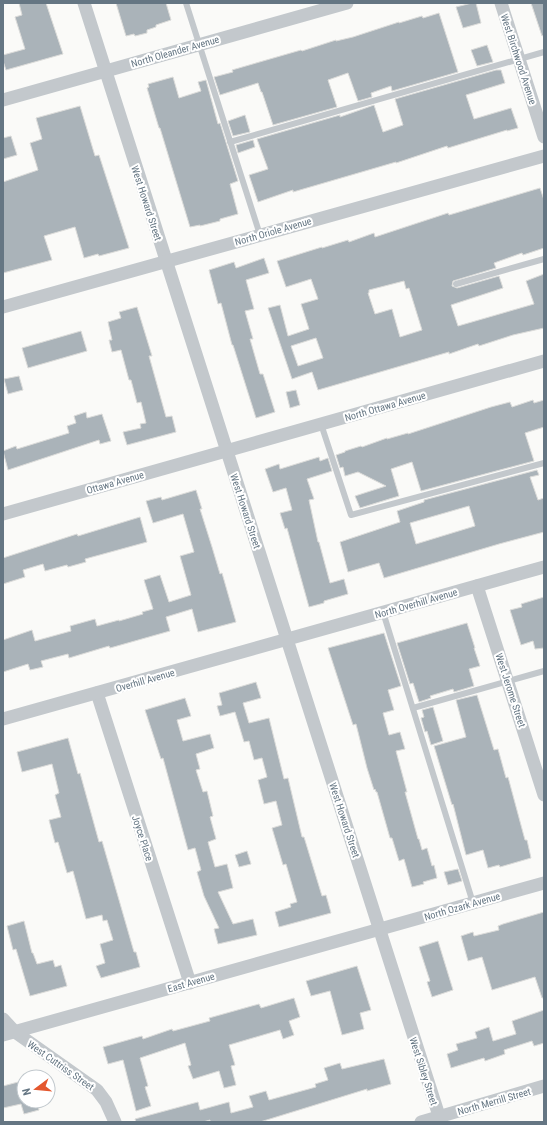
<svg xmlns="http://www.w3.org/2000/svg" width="547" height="1125" viewBox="0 0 547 1125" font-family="'Roboto Condensed',sans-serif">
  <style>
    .building { fill: #aab3b9; stroke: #dcdcda; fill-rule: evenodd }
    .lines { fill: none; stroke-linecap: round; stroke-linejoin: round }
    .lane { stroke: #c3c8cc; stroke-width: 6 }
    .street { stroke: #c3c8cc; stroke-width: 13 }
    .labels { text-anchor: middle; stroke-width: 4; stroke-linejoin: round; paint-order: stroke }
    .street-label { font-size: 10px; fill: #657683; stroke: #fff }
  </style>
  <rect width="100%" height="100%" fill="#fafaf8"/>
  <g class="building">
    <polygon points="19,3 46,3 63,54 6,70 3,61 3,55 25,49 15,17 22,15"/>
    <polygon points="116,3 166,3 171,20 156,25 156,27 147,30 147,33 135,36 134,34 126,36"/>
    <polygon points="472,3 476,3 481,23 463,28 456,7"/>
    <polygon points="531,3 544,3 544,35 542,36"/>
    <polygon points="439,13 458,72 392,91 391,86 371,93 372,97 358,101 348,73 328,80 337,107 273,125 262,92 261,92 258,83 220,95 214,77 233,72 232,70 301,50 302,51 336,40 336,41 353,37 399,22 399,23 422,16 423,18"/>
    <polygon points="487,45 493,62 477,66 471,50"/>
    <polygon points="496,70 501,70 505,83 466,95 474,119 511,108 518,128 507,131 507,130 448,148 447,146 396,163 396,162 293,192 293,190 258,202 249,175 268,169 257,139 340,115 340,117 374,105 383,132 403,125 395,99"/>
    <polygon points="173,77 179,98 201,91 198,82 206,80 218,124 220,123 238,181 230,184 238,214 220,219 220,221 200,226 200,225 190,227 160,128 159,128 147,88 149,87 148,84"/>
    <polygon points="80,106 95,156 99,155 129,248 99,256 98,254 84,258 75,227 44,236 52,260 3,273 3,182 38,170 30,143 42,139 36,118"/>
    <polygon points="245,115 250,132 233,136 228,121"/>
    <polygon points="11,136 17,155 3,159 3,138"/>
    <polygon points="253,140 255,147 238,153 236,145"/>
    <path d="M540,188l4,12v48l-21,7 -1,-2 -28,10 2,5 -43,13 -1,5 5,2 42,-12 4,12 -52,17 7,21 76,-22 -8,-23 18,-7v54l-31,7 -34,11 -1,-2 -29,10v-2l-131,38 -6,-18 -20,7 -24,-71 12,-3 8,31 21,-7 -8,-25 17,-5 -7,-20 -25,8 -9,-26 45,-14v1l26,-8 1,2 25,-9 1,4 73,-24 1,2zM404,281l2,8 3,-1 13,42 -22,7 -8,-28 -17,5 -7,-21h1v-3zM316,338l7,20 -25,8 -7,-20z"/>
    <polygon points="264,258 269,273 246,280 254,309 245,311 253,339 250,339 260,374 263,374 275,412 256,418 233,345 232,345 221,303 218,304 209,270 234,262 236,268"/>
    <polygon points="137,307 152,356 149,356 166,417 172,416 176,432 127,445 123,432 141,428 140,424 146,423 141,402 137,403 131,380 129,380 121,350 112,352 109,340 112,340 108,322 121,318 119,312"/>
    <polygon points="81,331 87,351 28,368 22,348"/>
    <polygon points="19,376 23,390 8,394 4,379"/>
    <polygon points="296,390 300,405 290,408 286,392"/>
    <polygon points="533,400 534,403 544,400 544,427 525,433 534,461 421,491 412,462 391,469 399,496 360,508 355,496 386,486 358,472 345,476 343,467 340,468 336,455 345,452 345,451 361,446 362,447 387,438 387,439 408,433 408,434 491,407 510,402 512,407"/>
    <polygon points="86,412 87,418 102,414 111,441 100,444 99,440 8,470 3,451 16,446 17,449 69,433 67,426 76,423 74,416"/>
    <polygon points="319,457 320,461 328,458 332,471 307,479 314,499 309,500 318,542 319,542 330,583 344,579 348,594 324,601 324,603 309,607 287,528 285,529 280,513 292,510 286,488 273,492 265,469 279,464 280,469"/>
    <path d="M537,470l2,5 -9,2 8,23 6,-2v34l-45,12 -115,34 -5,-15 -31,9 -8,-30 60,-20 -3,-11 27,-9v-2zM469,506l6,20 -59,18 -6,-21z"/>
    <polygon points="196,490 202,509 200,509 212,547 220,574 222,573 236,622 198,632 192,609 166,617 170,631 110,648 109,646 69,658 68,654 41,661 43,667 30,670 28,664 3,672 3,640 32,630 35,641 71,631 70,626 95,619 97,626 119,620 119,621 143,614 142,612 153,609 144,580 160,575 169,602 191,595 180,556 194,552 183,514 153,523 146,501 161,497 162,500"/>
    <polygon points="140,517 147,542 85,559 86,562 68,567 67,565 45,571 43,564 23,570 25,577 3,584 3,558 77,534 78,536"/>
    <polygon points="544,597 544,648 535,649 533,641 521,645 510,610 522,607 521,604"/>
    <polygon points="467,623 475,648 474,648 480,666 469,669 474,686 454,692 453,689 430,696 431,698 419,702 413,683 410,684 397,643"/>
    <polygon points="384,633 401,686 388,690 394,710 383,713 389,735 400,732 405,749 396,751 407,792 405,792 418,839 419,839 422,850 427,848 432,866 434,865 437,878 423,882 424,884 412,887 404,859 399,861 392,838 390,838 377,792 376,792 375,789 374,790 367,768 356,724 353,725 328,648"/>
    <polygon points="256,682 261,698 243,703 249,723 269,718 284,779 288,778 302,837 304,837 322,896 326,895 331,913 279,927 275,912 291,907 290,904 297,902 286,864 283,865 272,828 282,825 276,801 264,804 258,780 267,777 262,758 254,760 249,741 244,742 235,712 220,716 217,706 222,705 219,693"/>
    <polygon points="477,695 494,750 498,749 506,778 508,777 525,840 527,840 531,858 500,867 499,865 488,868 483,850 466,855 453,804 452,805 434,746 466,737 456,700"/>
    <polygon points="185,698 191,716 177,720 183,741 210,734 214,748 196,754 200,769 196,770 203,792 207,791 213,816 210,817 216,839 208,842 215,867 227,864 233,888 218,892 233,924 253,919 257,935 218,944 214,929 219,928 204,896 197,872 201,870 195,848 188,850 163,758 161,759 145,710"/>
    <polygon points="433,707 443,741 431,745 427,731 425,732 421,718 424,717 422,710"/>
    <polygon points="68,738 78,774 80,773 99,842 102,841 134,952 136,952 140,967 101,978 96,966 105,963 100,944 113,940 107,920 103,921 102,915 86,919 73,871 67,873 58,842 55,843 49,820 61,817 55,795 59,793 52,764 22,772 17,752"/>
    <polygon points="247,851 251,864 239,867 235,855"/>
    <polygon points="458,869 462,881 448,885 444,872"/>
    <polygon points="544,912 544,998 542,998 535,977 492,990 482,957 468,961 461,936 473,932 474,936 499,930 498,926 503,924"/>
    <polygon points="24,921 32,953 33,953 37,964 53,960 55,967 61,965 67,986 30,996 16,949 13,950 7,926"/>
    <polygon points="438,941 453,990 432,997 427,982 430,981 419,947"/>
    <polygon points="357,966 371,1010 360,1013 364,1029 342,1035 330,991 311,996 306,981"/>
    <polygon points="294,998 300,1017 289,1021 294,1035 283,1039 280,1030 229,1045 235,1065 231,1066 236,1085 224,1088 219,1071 193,1079 188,1066 191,1065 185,1043 140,1058 148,1086 145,1087 151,1106 136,1111 123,1060 108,1064 103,1047 142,1036 143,1039 172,1029 173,1031 210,1021 209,1018 259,1004 261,1008"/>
    <polygon points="544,1010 544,1043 534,1046 532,1041 504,1050 505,1054 485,1061 484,1058 451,1068 447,1054 458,1050 456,1044 477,1038 475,1032 489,1027 493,1041 516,1034 512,1021"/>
    <polygon points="384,1059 391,1084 367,1091 367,1089 260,1122 210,1122 210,1120 203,1122 136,1122 135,1119 198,1102 200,1110 229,1102 231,1113 253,1107 249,1096 266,1091 269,1100 316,1087 315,1084 328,1080 324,1068 340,1063 342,1069"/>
    <polygon points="22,1081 24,1089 24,1101 37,1101 39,1110 24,1114 21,1104 3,1108 3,1086"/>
  </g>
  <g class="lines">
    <g class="lane">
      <polyline points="186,3 260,235"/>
      <polyline points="230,142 544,52"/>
      <polyline points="456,284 544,259"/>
      <polyline points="321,424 351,515 544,463"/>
      <polyline points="383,612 473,903"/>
      <polyline points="413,708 544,671"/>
    </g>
    <g class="street">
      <polyline points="84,3 441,1122"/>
      <polyline points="501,3 544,137"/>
      <polyline points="3,100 347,3"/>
      <polyline points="3,307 544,156"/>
      <polyline points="3,514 544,361"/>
      <polyline points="477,586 544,795"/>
      <polyline points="97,693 190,983"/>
      <polyline points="3,719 544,567"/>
      <polyline points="3,1019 15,1032 97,1090 106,1102 115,1122"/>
      <polyline points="3,1035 544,883"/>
      <polyline points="421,1122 544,1086"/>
    </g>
  </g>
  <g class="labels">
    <g class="street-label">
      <text transform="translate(175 51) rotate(-16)" y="4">North Oleander Avenue</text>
      <text transform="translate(519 59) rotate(72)" y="4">West Birchwood Avenue</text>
      <text transform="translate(147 203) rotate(72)" y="4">West Howard Street</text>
      <text transform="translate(273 231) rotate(-16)" y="4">North Oriole Avenue</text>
      <text transform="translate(385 406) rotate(-16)" y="4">North Ottawa Avenue</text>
      <text transform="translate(115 482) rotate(-16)" y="4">Ottawa Avenue</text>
      <text transform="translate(246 511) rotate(72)" y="4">West Howard Street</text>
      <text transform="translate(416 603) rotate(-16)" y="4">North Overhill Avenue</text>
      <text transform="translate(145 680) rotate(-16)" y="4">Overhill Avenue</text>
      <text transform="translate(511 690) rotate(72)" y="4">West Jerome Street</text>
      <text transform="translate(345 820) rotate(72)" y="4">West Howard Street</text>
      <text transform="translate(143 838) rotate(72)" y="4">Joyce Place</text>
      <text transform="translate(462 906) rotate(-16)" y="4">North Ozark Avenue</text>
      <text transform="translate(191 982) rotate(-16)" y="4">East Avenue</text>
      <text transform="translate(61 1065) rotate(35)" y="4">West Cuttriss Street</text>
      <text transform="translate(424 1071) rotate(72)" y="4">West Sibley Street</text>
      <text transform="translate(494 1101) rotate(-16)" y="4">North Merrill Street</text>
    </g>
  </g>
  <rect width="547" height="1125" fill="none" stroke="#657683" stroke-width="8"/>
  <g transform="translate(36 1089) rotate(254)"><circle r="19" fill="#ffffff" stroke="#c1c8cd"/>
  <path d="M0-3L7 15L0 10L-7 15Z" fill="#e4572e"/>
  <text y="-6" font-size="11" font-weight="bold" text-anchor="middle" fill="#657683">N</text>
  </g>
</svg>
